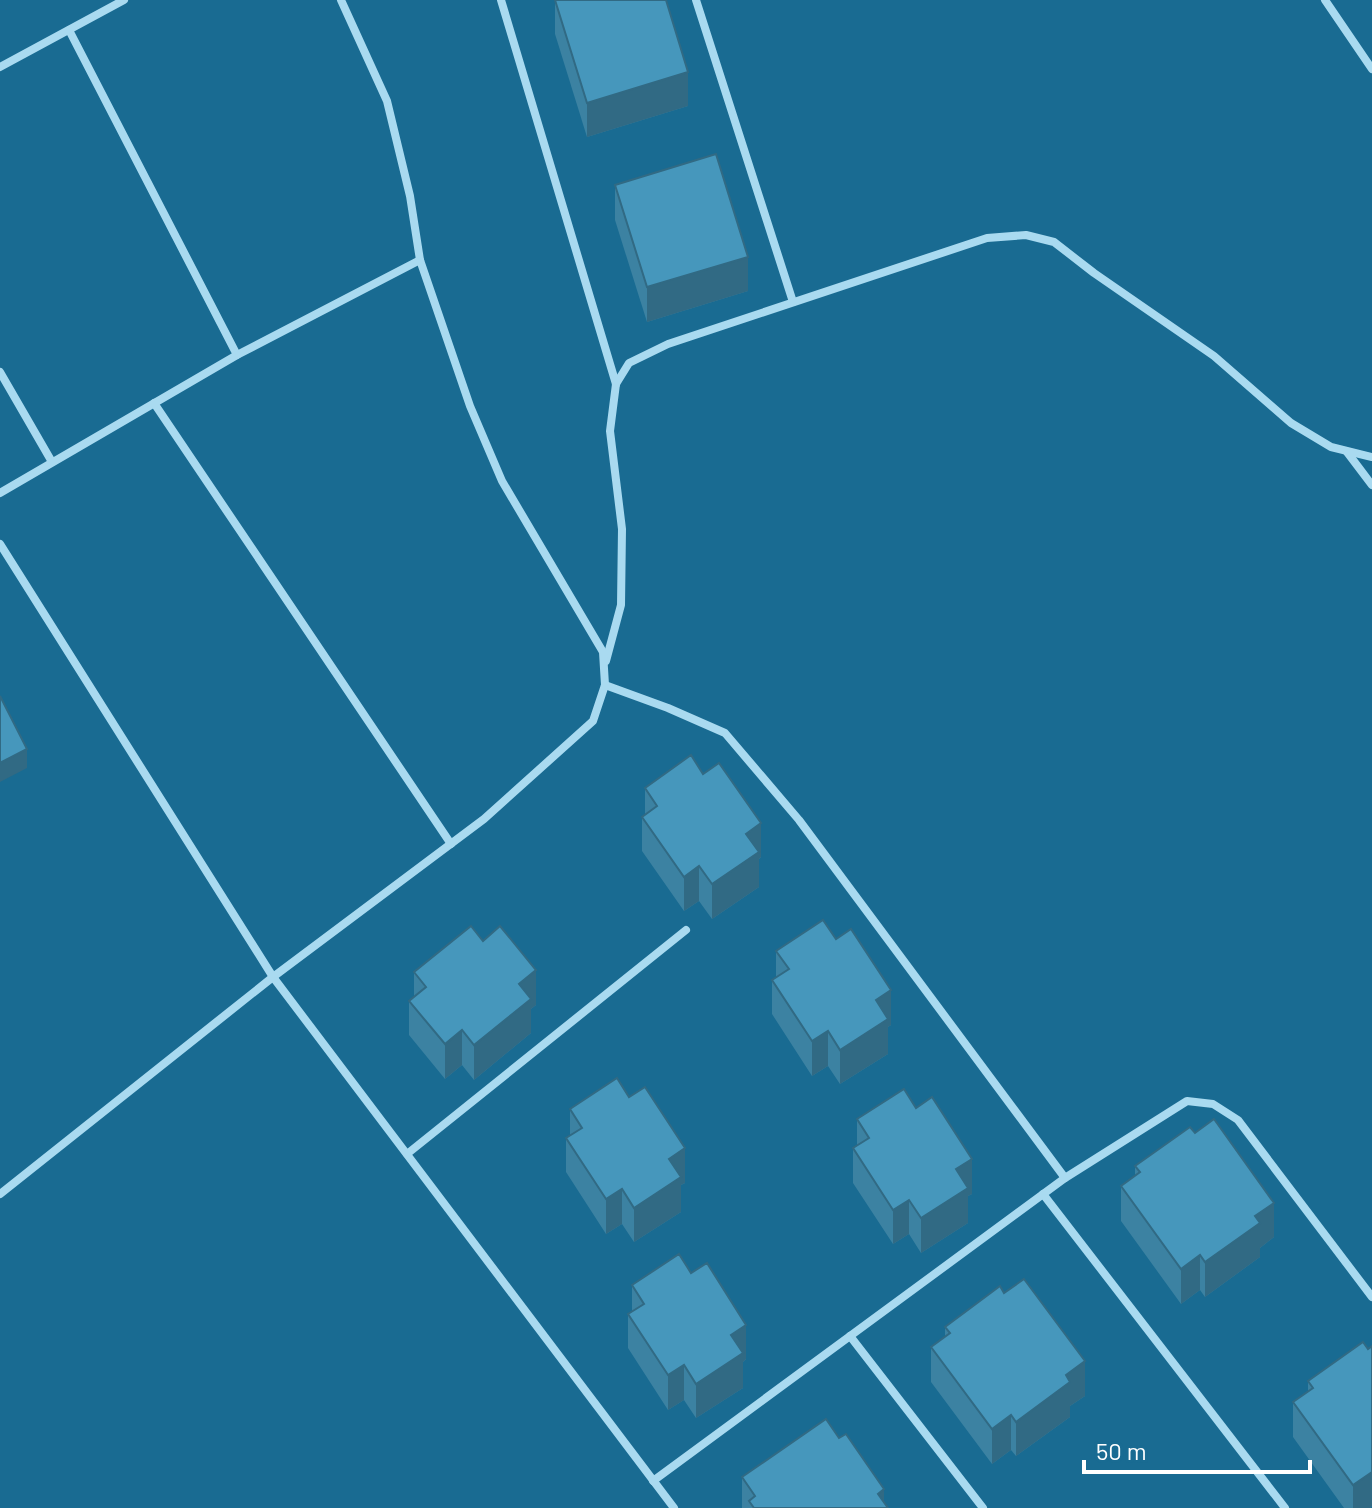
<svg xmlns="http://www.w3.org/2000/svg" width="1372" height="1508" viewBox="0 0 1372 1508" font-family="Barlow,sans-serif">
  <style>
    .lines { fill: none; stroke-linecap: round; stroke-linejoin: round }
    .street { stroke: #a9daf0; stroke-width: 8 }
    .wall { fill: #3c82a2 }
    .shaded-wall { fill: #316a84 }
    .building { fill: #4697bc; stroke: #316a84; stroke-width: 2 }
  </style>
  <rect width="100%" height="100%" fill="#196b92"/>
  <g class="lines">
    <g class="street">
      <polyline points="501,0 616,384"/>
      <polyline points="696,0 793,302"/>
      <polyline points="1325,0 1372,69"/>
      <polyline points="69,30 237,355"/>
      <polyline points="0,67 124,0"/>
      <polyline points="0,372 52,462"/>
      <polyline points="154,403 451,844"/>
      <polyline points="1347,452 1372,485"/>
      <polyline points="0,493 237,355 420,260"/>
      <polyline points="0,544 273,977 674,1508"/>
      <polyline points="606,661 621,605 622,529 610,431 616,384 629,363 668,344 987,238 1026,235 1054,242 1094,273 1214,356 1291,423 1331,447 1372,457"/>
      <polyline points="605,685 668,708 725,733 799,820 1065,1178"/>
      <polyline points="407,1154 686,930"/>
      <polyline points="0,1194 273,977 484,819 593,721 605,685 603,652 502,481 470,406 420,260 410,196 387,101 341,0"/>
      <polyline points="1043,1194 1285,1508"/>
      <polyline points="850,1336 983,1508"/>
      <polyline points="653,1481 1065,1178 1187,1101 1213,1104 1238,1120 1372,1297"/>
    </g>
  </g>
  <g class="wall">
    <polygon points="555,0 688,106 587,137 555,34"/>
    <polygon points="615,185 748,291 647,322 615,220"/>
    <polygon points="645,788 761,857 759,859 759,887 712,919 699,901 684,911 642,851 642,817 645,815"/>
    <polygon points="776,951 891,1025 888,1027 888,1054 840,1084 828,1066 812,1076 772,1014 772,980 776,977"/>
    <polygon points="414,972 536,1005 531,1009 531,1033 474,1080 462,1065 445,1079 409,1035 409,1001 414,996"/>
    <polygon points="570,1109 685,1183 681,1185 681,1212 634,1242 622,1224 606,1234 566,1172 566,1138 570,1135"/>
    <polygon points="857,1119 972,1194 968,1196 968,1223 921,1253 909,1234 893,1244 853,1183 853,1148 857,1146"/>
    <polygon points="1135,1166 1274,1237 1260,1248 1260,1257 1205,1297 1200,1290 1181,1304 1121,1221 1121,1186 1135,1176"/>
    <polygon points="632,1285 746,1359 743,1362 743,1388 696,1418 684,1400 668,1410 628,1348 628,1314 632,1311"/>
    <polygon points="945,1327 1085,1396 1070,1406 1070,1417 1016,1456 1011,1450 992,1464 931,1382 931,1347 945,1337"/>
    <polygon points="1372,1346 1372,1506 1370,1508 1344,1508 1293,1437 1293,1402 1308,1392 1308,1381"/>
    <polygon points="742,1477 884,1503 888,1508 742,1508"/>
  </g>
  <g class="shaded-wall">
    <polygon points="688,72 688,106 587,137 587,103"/>
    <polygon points="748,257 748,291 647,322 647,287"/>
    <polygon points="27,749 27,768 0,782 0,763"/>
    <polygon points="761,823 761,857 759,859 759,887 712,919 712,884 746,834"/>
    <polygon points="699,866 699,901 684,911 684,877"/>
    <polygon points="536,970 536,1005 531,1009 531,1033 474,1080 474,1045 519,984"/>
    <polygon points="891,990 891,1025 888,1027 888,1054 840,1084 840,1050 876,1000"/>
    <polygon points="462,1030 462,1065 445,1079 445,1044"/>
    <polygon points="828,1031 828,1066 812,1076 812,1041"/>
    <polygon points="685,1148 685,1183 681,1185 681,1212 634,1242 634,1208 669,1159"/>
    <polygon points="972,1159 972,1194 968,1196 968,1223 921,1253 921,1218 956,1169"/>
    <polygon points="622,1189 622,1224 606,1234 606,1199"/>
    <polygon points="909,1200 909,1234 893,1244 893,1210"/>
    <polygon points="1274,1203 1274,1237 1260,1248 1260,1257 1205,1297 1205,1262 1255,1216"/>
    <polygon points="1200,1255 1200,1290 1181,1304 1181,1269"/>
    <polygon points="746,1325 746,1359 743,1362 743,1388 696,1418 696,1384 731,1335"/>
    <polygon points="1085,1361 1085,1396 1070,1406 1070,1417 1016,1456 1016,1422 1066,1375"/>
    <polygon points="684,1365 684,1400 668,1410 668,1375"/>
    <polygon points="1011,1415 1011,1450 992,1464 992,1429"/>
    <polygon points="1372,1472 1372,1506 1370,1508 1353,1508 1353,1485"/>
    <polygon points="884,1489 884,1508 878,1494"/>
  </g>
  <g class="building">
    <polygon points="555,0 666,0 688,72 587,103"/>
    <polygon points="716,154 748,257 647,287 615,185"/>
    <polygon points="0,696 27,749 0,763"/>
    <polygon points="691,755 703,774 719,763 761,823 746,834 759,852 712,884 699,866 684,877 642,817 657,806 645,788"/>
    <polygon points="823,920 836,939 851,929 891,990 876,1000 888,1019 840,1050 828,1031 812,1041 772,980 789,969 776,951"/>
    <polygon points="471,926 483,941 500,926 536,970 519,984 531,999 474,1045 462,1030 445,1044 409,1001 426,987 414,972"/>
    <polygon points="617,1078 629,1097 645,1087 685,1148 669,1159 681,1177 634,1208 622,1189 606,1199 566,1138 582,1128 570,1109"/>
    <polygon points="904,1089 916,1108 932,1097 972,1159 956,1169 968,1188 921,1218 909,1200 893,1210 853,1148 869,1138 857,1119"/>
    <polygon points="1214,1119 1274,1203 1255,1216 1260,1223 1205,1262 1200,1255 1181,1269 1121,1186 1140,1172 1135,1166 1190,1127 1195,1133"/>
    <polygon points="679,1254 691,1273 707,1263 746,1325 731,1335 743,1353 696,1384 684,1365 668,1375 628,1314 644,1304 632,1285"/>
    <polygon points="1024,1279 1085,1361 1066,1375 1070,1382 1016,1422 1011,1415 992,1429 931,1347 950,1333 945,1327 1000,1286 1004,1293"/>
    <polygon points="1363,1342 1368,1349 1372,1346 1372,1472 1353,1485 1293,1402 1313,1388 1308,1381"/>
    <polygon points="826,1419 839,1438 846,1434 884,1489 878,1494 888,1508 754,1508 749,1501 755,1496 742,1477"/>
  </g>
  <path d="M1084 1460v12h226v-12" fill="none" stroke="#ffffff" stroke-width="4"/>
  <text x="1096" y="1460" font-size="24" fill="#ffffff" stroke="#196b92" stroke-width="6" paint-order="stroke">50 m</text>
</svg>
